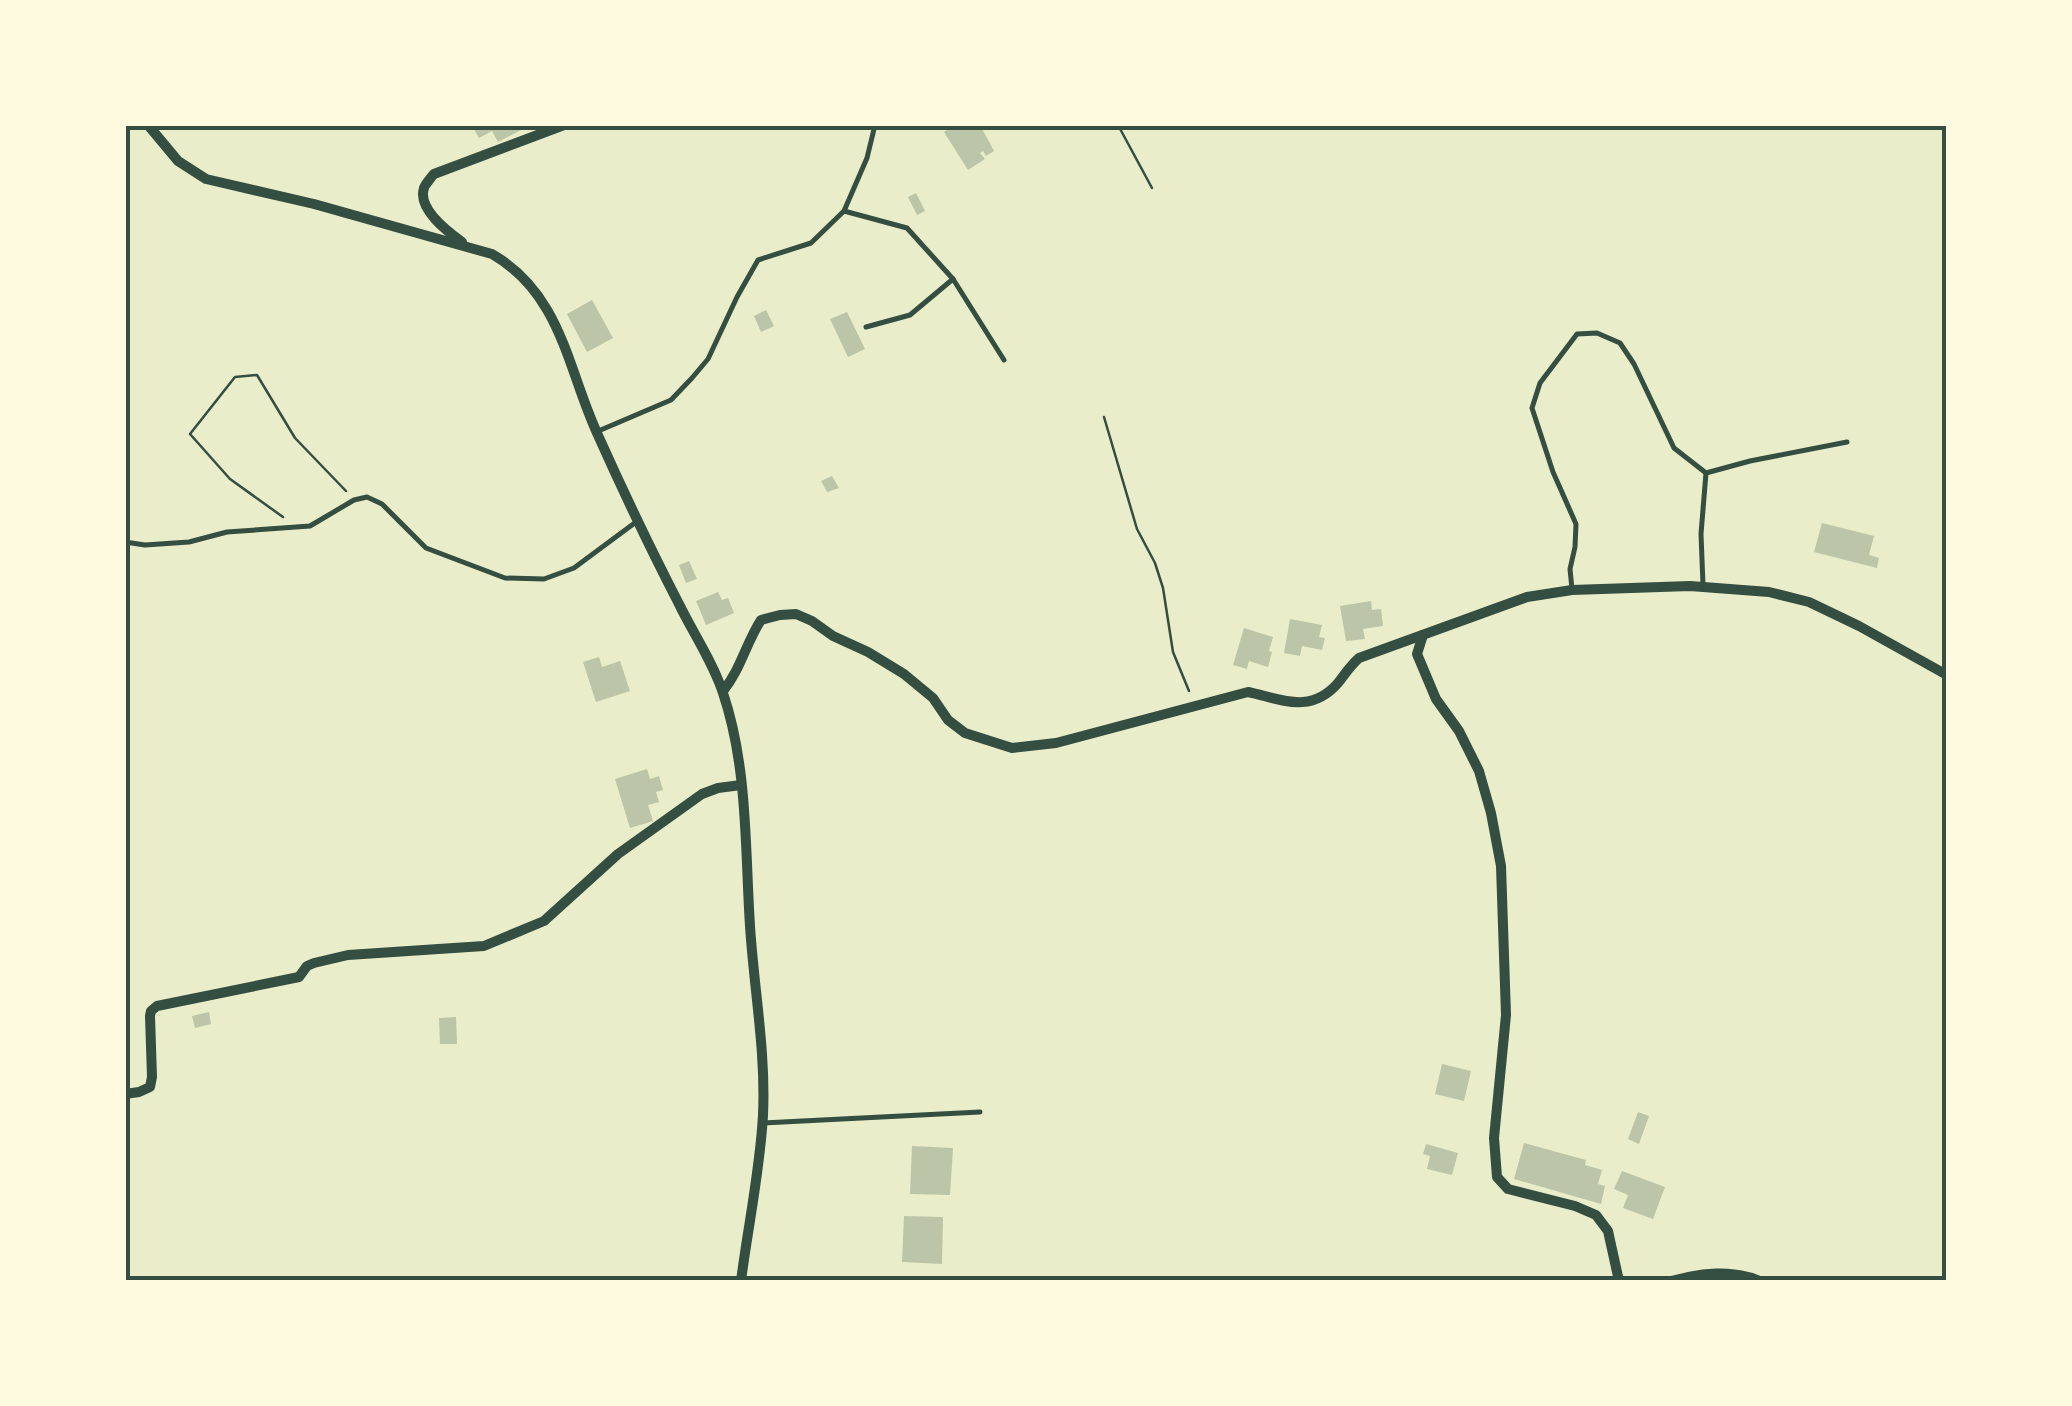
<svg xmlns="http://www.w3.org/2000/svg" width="2072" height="1406" viewBox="0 0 2072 1406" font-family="'Golos Text',sans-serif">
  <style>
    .building { fill: #bcc5a7 }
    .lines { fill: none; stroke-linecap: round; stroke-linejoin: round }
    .path { stroke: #344e41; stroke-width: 2.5 }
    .service { stroke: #344e41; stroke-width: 5 }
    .minor { stroke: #344e41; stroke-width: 10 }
    .neatline { fill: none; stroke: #344e41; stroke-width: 4 }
  </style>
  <rect width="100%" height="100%" fill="#e9edc9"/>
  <g class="building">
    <polygon points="482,125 531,125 498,142 492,131 479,138 474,129"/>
    <polygon points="954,125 980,125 994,151 986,156 983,151 980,153 985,159 968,170 944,132"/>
    <polygon points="916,193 925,211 917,215 908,197"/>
    <polygon points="592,300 613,338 587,352 567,314"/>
    <polygon points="766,310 774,326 761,332 754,316"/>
    <polygon points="847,312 865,349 848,357 830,319"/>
    <polygon points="832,476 839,488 827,492 821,481"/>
    <polygon points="1822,523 1874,536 1869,555 1879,558 1877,568 1814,552"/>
    <polygon points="689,561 697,579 686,583 679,565"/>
    <polygon points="718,592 722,600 728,598 734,613 706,625 696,601"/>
    <polygon points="1371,601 1372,610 1381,609 1383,626 1363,629 1365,639 1346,641 1340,606"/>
    <polygon points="1290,619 1322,625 1319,637 1325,638 1322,650 1302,646 1300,656 1284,653"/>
    <polygon points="1244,628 1273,637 1269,651 1272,652 1268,667 1249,661 1247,669 1233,665"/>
    <polygon points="599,657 602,667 620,661 630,691 596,702 583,662"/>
    <polygon points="647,769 650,779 659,776 663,790 656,792 659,802 648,805 653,821 630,828 615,779"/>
    <polygon points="209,1012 211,1024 195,1028 192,1016"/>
    <polygon points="456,1017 457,1044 440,1044 439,1018"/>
    <polygon points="1442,1064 1471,1071 1464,1101 1435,1094"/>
    <polygon points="1638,1112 1649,1116 1639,1144 1628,1139"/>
    <polygon points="1524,1143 1586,1160 1585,1165 1602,1170 1598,1184 1605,1186 1601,1204 1514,1179"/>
    <polygon points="1426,1144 1458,1153 1452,1175 1427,1169 1430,1156 1423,1154"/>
    <polygon points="912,1146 953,1148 950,1195 910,1194"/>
    <polygon points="1622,1171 1665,1187 1653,1219 1623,1208 1628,1195 1614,1189"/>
    <polygon points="904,1216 943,1217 942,1264 902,1262"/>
  </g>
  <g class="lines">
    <g class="path">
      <polyline points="1118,125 1152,188"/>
      <polyline points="1104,417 1137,529 1155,563 1163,588 1173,652 1189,691"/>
      <polyline points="283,517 230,479 190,434 235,377 257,375 295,438 346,491"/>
    </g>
    <g class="service">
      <polyline points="844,211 907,228 953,279 910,315 866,327"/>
      <polyline points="953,279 1004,360"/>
      <polyline points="596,432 671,400 692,378 708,359 737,297 758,260 811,243 844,211 867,158 875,125"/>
      <polyline points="125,542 145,545 189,542 227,532 310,526 354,500 367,497 382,504 426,548 505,578 544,579 574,568 636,522"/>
      <polyline points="1703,585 1701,534 1706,473 1750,461 1847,442"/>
      <polyline points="1572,589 1570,569 1575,547 1576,524 1553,472 1532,408 1540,383 1577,334 1597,333 1620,343 1634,364 1674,448 1706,473"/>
      <polyline points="763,1123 980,1112"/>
    </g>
    <g class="minor">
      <path d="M148,125l30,36 28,18 108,25 178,50c69,40 75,113 105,179 26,58 53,115 82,171 14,29 34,58 44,89 25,74 22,156 27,233 4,63 16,126 13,189 -3,56 -15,111 -22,166"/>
      <path d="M462,242c-14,-10 -45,-33 -38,-54 0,-2 9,-13 10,-14l130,-49"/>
      <polyline points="1423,635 1417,654 1436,699 1459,731 1479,771 1491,813 1501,866 1506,1015 1494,1138 1497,1177 1508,1189 1575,1206 1596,1215 1608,1231 1619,1281"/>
      <path d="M723,691c18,-22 23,-48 38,-71l19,-5 16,-1 16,7 21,15 35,16 36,22 29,24 15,22 17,13 47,15 44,-5 192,-51c33,7 62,23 90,-9 7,-9 12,-17 21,-25l168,-61 45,-7 118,-4 79,6 40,10 50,24 88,49"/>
      <polyline points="125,1094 139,1092 150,1087 152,1077 150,1016 151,1011 157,1006 299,977 307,966 314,963 348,955 484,946 544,921 618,854 702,794 718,788 741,785"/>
      <path d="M1671,1281c30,-8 60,-12 89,0"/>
    </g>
  </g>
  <rect width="2072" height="1406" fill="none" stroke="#fefae0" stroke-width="255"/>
  <rect x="128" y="128" width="1816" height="1150" class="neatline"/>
</svg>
